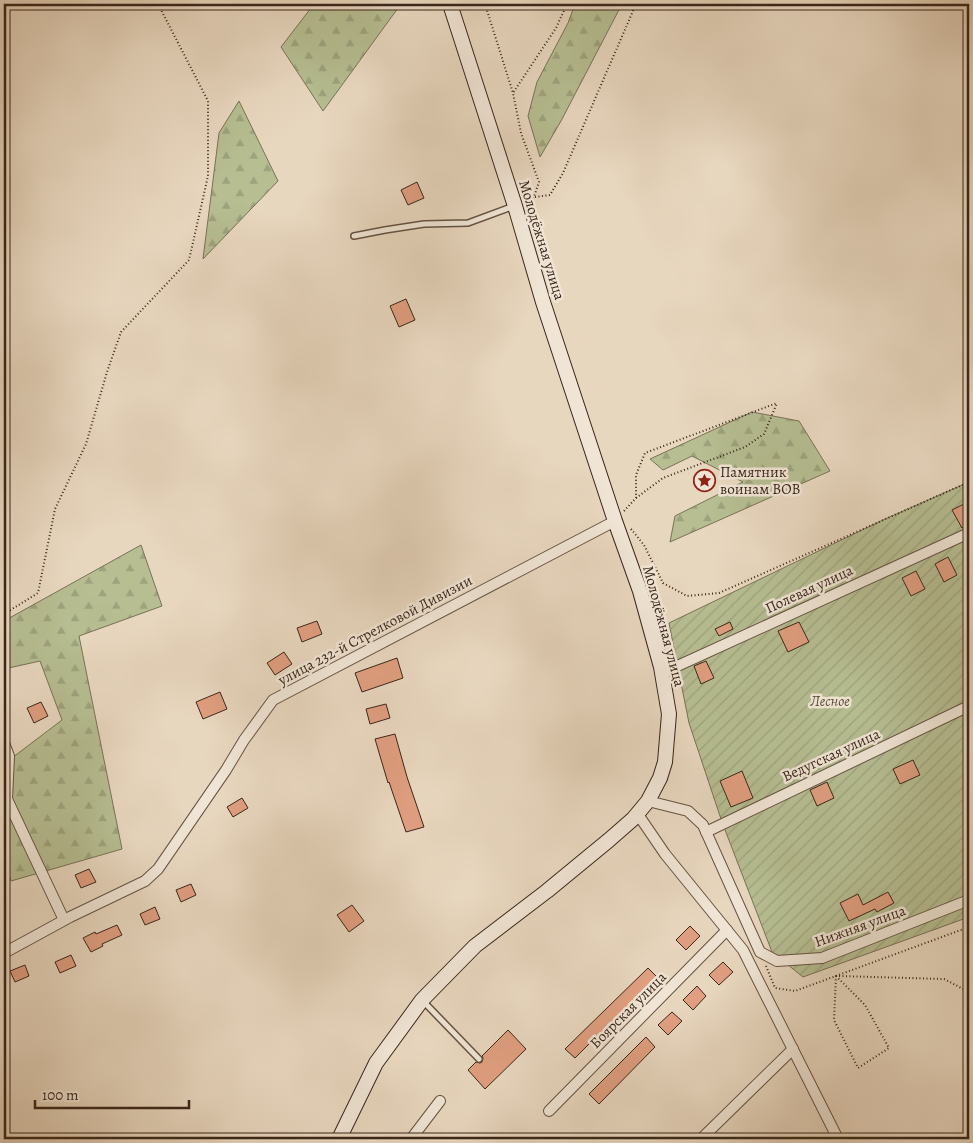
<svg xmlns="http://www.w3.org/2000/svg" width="973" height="1143" viewBox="0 0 973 1143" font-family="Alegreya,serif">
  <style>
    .forest { fill: url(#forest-firs); stroke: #787256 }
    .garden { fill: url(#garden-furrows); stroke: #787256 }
    .building { fill: #e09f80; stroke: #3a261a }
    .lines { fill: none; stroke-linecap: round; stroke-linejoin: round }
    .lane-casing { stroke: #665243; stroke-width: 8 }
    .street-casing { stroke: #665243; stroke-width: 12 }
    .secondary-casing { stroke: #3a261a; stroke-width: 16 }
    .path { stroke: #3a261a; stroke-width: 2; stroke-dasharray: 1 2.5; stroke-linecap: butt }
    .lane { stroke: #f0e5d5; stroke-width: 5 }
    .street { stroke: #f0e5d5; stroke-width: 10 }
    .secondary { stroke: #f0e5d5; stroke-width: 14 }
    .labels { text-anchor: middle; stroke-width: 5; stroke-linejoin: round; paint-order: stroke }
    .street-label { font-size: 15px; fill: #3a261a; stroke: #f0e5d5 }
    .poi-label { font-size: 15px; fill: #3a261a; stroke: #f0e5d5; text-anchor: start }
    .park-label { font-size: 15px; font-style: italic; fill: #594c38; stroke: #f0e5d5 }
  </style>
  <defs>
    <pattern id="forest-firs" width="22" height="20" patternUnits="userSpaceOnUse" patternTransform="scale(1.25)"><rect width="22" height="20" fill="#b6be92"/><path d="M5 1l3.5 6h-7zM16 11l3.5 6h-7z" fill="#9da37d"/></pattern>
    <pattern id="garden-furrows" width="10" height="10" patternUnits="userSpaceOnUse" patternTransform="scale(1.25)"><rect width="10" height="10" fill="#b6be92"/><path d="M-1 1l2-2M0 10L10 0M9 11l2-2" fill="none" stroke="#9da37d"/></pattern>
  </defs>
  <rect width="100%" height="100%" fill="#e8d7bf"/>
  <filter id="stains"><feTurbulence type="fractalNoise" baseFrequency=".004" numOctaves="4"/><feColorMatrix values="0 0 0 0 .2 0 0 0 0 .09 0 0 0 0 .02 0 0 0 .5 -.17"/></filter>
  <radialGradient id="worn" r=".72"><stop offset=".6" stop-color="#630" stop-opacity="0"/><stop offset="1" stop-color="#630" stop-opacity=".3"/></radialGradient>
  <g class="forest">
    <polygon points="314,4 401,4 323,111 281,47"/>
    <polygon points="575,4 622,4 561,121 540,157 528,116 537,82 568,23"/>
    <polygon points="239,101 278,181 203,259 219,133"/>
    <polygon points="752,412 799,421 830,471 670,542 675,516 743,482 692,456 663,470 650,459"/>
    <polygon points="141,545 162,606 79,636 122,849 11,881 4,860 4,764 62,720 40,661 4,669 4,621"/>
  </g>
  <polygon class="garden" points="969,482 969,917 803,977 772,952 722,822 689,723 669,623 885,519"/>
  <g class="building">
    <polygon points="417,182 424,198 408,205 401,190"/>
    <polygon points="406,299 415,320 399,327 390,306"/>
    <polygon points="966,503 969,509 969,524 962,528 952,510"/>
    <polygon points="948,557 957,575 944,582 935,564"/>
    <polygon points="916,571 925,589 911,596 902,578"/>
    <polygon points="317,621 322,634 302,642 297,628"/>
    <polygon points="730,622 733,629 719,636 715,629"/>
    <polygon points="799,622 809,642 788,652 778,631"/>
    <polygon points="284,652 292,664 275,675 267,663"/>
    <polygon points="397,658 403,678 362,692 355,673"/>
    <polygon points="706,661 714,678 701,684 694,666"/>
    <polygon points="220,692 227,709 203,719 196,702"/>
    <polygon points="41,702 48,716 34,723 27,708"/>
    <polygon points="386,704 390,718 370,724 366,709"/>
    <polygon points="395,734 407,777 424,827 406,832 389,782 388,783 375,739"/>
    <polygon points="913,760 920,775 900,784 893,769"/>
    <polygon points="742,771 753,798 731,807 720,781"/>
    <polygon points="827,782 834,798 817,806 810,790"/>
    <polygon points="242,798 248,808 233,817 227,807"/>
    <polygon points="89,869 96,882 81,888 75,875"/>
    <polygon points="191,884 196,895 181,902 176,890"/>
    <polygon points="888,892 894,903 877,912 875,909 849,921 840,903 858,894 863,905"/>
    <polygon points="352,905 364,921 349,932 337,915"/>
    <polygon points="155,907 160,919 145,925 140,914"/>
    <polygon points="117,925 122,935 102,944 103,946 91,952 83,938 95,932 96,934"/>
    <polygon points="690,926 700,936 686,950 676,940"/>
    <polygon points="71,955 76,966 60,973 55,962"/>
    <polygon points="723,962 733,972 719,985 709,975"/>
    <polygon points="25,965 29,976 15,982 10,971"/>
    <polygon points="648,968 658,978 597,1037 597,1036 575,1058 565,1049"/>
    <polygon points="697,986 706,996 693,1010 683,1000"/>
    <polygon points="672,1012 682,1021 668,1035 658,1025"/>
    <polygon points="508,1030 526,1049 485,1089 468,1070 476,1062 480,1063 482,1062 483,1058 482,1056"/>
    <polygon points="646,1037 655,1047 599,1104 589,1094"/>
  </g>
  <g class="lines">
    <defs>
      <g id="lane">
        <polyline points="354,236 385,230 424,224 468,223 514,206"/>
        <polyline points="422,1000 479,1059"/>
      </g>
      <g id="street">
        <polyline points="662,673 969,533"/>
        <polyline points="4,743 9,756 7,799 64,920"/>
        <polyline points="648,801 688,811 703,825 760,952 777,961 822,958 969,900"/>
        <polyline points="637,813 665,854 743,950 838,1139"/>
        <polyline points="706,832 969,706"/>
        <polyline points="4,953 70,917 145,881 158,869 226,770 244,740 273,700 615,521"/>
        <polyline points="549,1111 727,930"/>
        <polyline points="411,1139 440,1101"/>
        <polyline points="701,1139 793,1049"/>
      </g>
      <polyline id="secondary" points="339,1139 376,1063 422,1000 475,946 547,891 609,840 633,819 648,801 660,778 665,762 669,714 661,667 640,591 615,521 543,302 515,206 450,4"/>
    </defs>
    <use href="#lane" class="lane-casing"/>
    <use href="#street" class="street-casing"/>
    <use href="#secondary" class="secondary-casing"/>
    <g class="path">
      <polyline points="485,4 513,93"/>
      <polyline points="535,197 550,195 563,173 636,4"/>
      <polyline points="526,201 534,197 539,182 521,133 513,93 556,28 567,4"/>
      <polyline points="636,498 663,478 745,447 764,434 777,403"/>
      <polyline points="624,511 636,498 636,475 645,453 777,403"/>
      <polyline points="631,529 644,545 663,583 687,596 719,593 969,482"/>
      <polyline points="4,614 38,593 55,509 86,444 107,372 121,332 189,260 208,176 208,101 158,4"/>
      <polyline points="766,966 775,988 795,991 969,927"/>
      <polygon points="836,976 865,1005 889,1048 858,1068 834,1020"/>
      <polyline points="839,976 944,979 969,992"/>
    </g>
    <use href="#lane" class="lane"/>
    <use href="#street" class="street"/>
    <use href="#secondary" class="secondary"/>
  </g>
  <defs>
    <symbol id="sight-ring" viewBox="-11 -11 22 22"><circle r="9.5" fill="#f0e5d5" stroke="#8f2418" stroke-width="1.5"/><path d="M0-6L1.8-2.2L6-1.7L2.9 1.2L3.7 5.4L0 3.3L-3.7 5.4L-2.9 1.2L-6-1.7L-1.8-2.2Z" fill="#8f2418"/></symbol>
  </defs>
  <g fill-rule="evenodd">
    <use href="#sight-ring" x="692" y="468" width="25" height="25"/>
  </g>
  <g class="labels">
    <g class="street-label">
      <text transform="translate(542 240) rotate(73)" y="5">Молодёжная улица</text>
      <text transform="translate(809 589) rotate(-25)" y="5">Полевая улица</text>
      <text transform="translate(664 626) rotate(75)" y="5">Молодёжная улица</text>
      <text transform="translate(375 630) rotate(-28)" y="5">улица 232-й Стрелковой Дивизии</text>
      <text transform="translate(831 755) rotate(-25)" y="5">Ведугская улица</text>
      <text transform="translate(860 926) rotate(-20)" y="5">Нижняя улица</text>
      <text transform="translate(628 1010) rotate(-45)" y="5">Боярская улица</text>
    </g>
    <g class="poi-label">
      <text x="720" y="477">Памятник<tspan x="720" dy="17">воинам ВОВ</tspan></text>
    </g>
    <g class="park-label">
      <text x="830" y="706">Лесное</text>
    </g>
  </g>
  <rect width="973" height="1143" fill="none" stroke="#e8d7bf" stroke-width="20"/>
  <rect x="5" y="5" width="963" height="1133" fill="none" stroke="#3a261a" stroke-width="2.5"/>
  <rect x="10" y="10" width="953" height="1123" fill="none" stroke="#3a261a"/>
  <path d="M35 1100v8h154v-8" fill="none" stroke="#3a261a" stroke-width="2.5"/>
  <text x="42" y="1100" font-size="15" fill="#3a261a" stroke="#f0e5d5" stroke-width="4" paint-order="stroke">100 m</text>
  <rect width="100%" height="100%" filter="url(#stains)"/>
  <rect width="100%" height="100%" fill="url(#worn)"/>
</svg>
